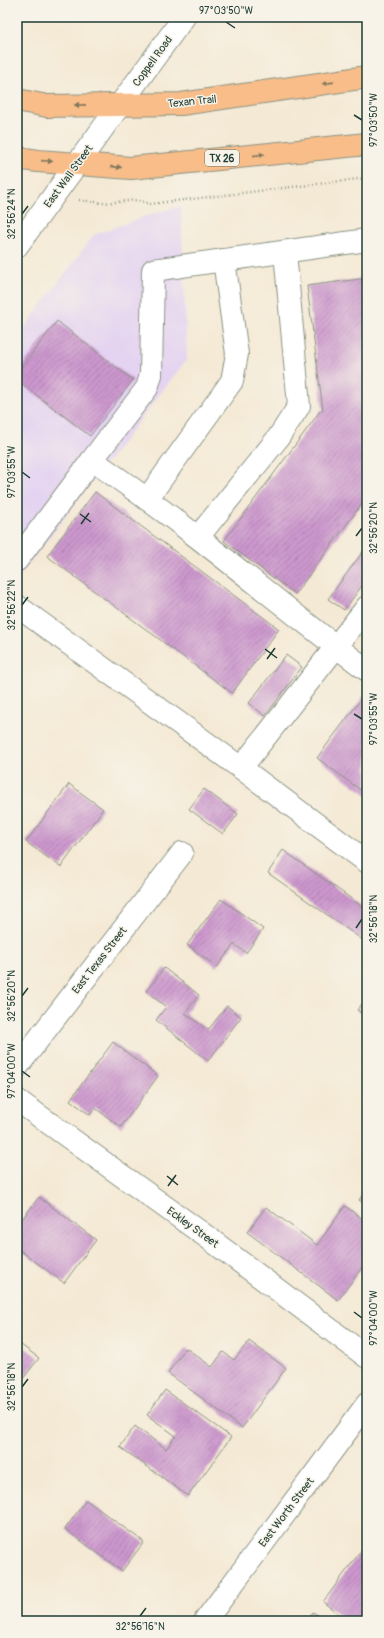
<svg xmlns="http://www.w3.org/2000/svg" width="384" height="1638" viewBox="0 0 384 1638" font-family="Pangolin,sans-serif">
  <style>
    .built { fill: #e4d3f1 }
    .building { fill: url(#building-hatch) }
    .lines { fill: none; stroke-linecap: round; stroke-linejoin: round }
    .minor-casing { stroke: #8a9384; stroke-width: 24 }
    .major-casing { stroke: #8a9384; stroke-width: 24 }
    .path { stroke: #8a9384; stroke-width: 2.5; stroke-dasharray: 1 3; stroke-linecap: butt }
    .minor { stroke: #fff; stroke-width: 22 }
    .major { stroke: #f8bd89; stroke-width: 22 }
    .oneway { fill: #81775a }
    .ticks { fill: none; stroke: #1f3d34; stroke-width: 1.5 }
    .labels { text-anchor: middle; stroke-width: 3; stroke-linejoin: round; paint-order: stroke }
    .shield { fill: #f7f3e8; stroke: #60746a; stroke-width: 1 }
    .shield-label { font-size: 10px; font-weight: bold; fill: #1f3d34 }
    .street-label { font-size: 11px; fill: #1f3d34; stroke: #f7f3e8 }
    .neatline { fill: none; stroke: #1f3d34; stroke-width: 1.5 }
    .ticks-label { font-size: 10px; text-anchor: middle; fill: #1f3d34 }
  </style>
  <defs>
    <pattern id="building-hatch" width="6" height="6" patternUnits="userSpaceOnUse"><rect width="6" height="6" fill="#cc97cd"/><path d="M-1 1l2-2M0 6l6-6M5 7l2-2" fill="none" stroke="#a57ca7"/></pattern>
  </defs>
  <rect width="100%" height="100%" fill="#f7f3e8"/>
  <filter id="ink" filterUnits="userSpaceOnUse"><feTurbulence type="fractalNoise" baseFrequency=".025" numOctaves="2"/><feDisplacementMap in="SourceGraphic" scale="8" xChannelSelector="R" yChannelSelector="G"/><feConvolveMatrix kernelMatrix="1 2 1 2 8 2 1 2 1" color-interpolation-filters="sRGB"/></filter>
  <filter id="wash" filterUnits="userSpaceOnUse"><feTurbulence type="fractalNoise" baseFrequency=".012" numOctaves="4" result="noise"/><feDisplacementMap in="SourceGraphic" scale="16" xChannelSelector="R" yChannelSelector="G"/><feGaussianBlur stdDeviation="0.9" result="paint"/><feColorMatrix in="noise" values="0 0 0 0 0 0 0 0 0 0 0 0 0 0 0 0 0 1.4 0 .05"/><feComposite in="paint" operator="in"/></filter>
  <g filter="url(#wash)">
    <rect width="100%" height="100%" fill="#f4e9d4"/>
    <polygon class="built" points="181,206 187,359 17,579 17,338 94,235 155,213"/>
    <g id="blocks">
      <g class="building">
        <polygon points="367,278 367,497 295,594 224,541 321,410 323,411 307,286"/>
        <polygon points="57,321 133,380 90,436 17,380 17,373"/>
        <polygon points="95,492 279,629 232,693 47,556"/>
        <polygon points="367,546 367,579 344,610 328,599"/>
        <polygon points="286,655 302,667 265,716 249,703"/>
        <polygon points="365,694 367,696 367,795 317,758"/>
        <polygon points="69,784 103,809 61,867 26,842"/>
        <polygon points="204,789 238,814 223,834 189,809"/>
        <polygon points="283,850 367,910 367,943 268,873"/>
        <polygon points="221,899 263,929 246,953 234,944 217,967 187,945"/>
        <polygon points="164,968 199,995 185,1013 208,1030 227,1006 241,1017 208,1061 156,1020 166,1007 146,991"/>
        <polygon points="367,998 367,1017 357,1010"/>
        <polygon points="113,1042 158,1076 121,1127 95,1108 90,1115 70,1100"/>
        <polygon points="367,1190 367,1206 359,1200"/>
        <polygon points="39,1197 96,1240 64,1283 17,1248 17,1220 20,1222"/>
        <polygon points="345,1206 367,1222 367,1261 338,1300 247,1232 266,1207 317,1245"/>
        <polygon points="249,1341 286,1368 242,1428 168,1373 186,1348 212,1367 223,1352 234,1360"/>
        <polygon points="17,1342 39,1358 22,1380 17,1376"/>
        <polygon points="165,1390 231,1437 188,1496 120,1447 135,1426 166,1449 176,1436 147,1415"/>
        <polygon points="86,1500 144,1542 122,1571 65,1529"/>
        <polygon points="367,1543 367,1609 366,1607 355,1621 348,1621 323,1602"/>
        <polygon points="313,1612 325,1621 306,1621"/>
      </g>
    </g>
  </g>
  <g filter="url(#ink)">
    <use href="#blocks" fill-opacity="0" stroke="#8a9384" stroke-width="1"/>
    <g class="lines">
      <defs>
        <g id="minor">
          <path d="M367,240l-214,30 -2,105 -4,13 -55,72c36,25 71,50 105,77 57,44 112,90 170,133"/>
          <polyline points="17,246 184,17"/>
          <polyline points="147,499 232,381 237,354 224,260"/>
          <polyline points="198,537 278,438 299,406 285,252"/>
          <polyline points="17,560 92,460"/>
          <polyline points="17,606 241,768"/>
          <polyline points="367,607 241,768 367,862"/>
          <polyline points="17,1067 182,853"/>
          <polyline points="17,1100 207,1237 367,1357"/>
          <polyline points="205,1621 367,1404"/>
        </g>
        <g id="major">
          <polyline points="17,100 47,106 181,104 367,77"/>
          <polyline points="17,158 38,161 131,168 367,144"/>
        </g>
      </defs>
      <use href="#minor" class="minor-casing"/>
      <use href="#major" class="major-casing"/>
      <g class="path">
        <polyline points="17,195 24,195"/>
        <polyline points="79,200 103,203 138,200 150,204 367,178"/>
      </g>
      <use href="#minor" class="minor"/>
      <use href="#major" class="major"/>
    </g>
    <defs><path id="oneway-solid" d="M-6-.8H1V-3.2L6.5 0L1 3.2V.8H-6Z"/></defs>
    <g class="oneway">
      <use href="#oneway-solid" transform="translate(328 83) rotate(172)"/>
      <use href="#oneway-solid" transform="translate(80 105) rotate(179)"/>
      <use href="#oneway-solid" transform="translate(259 155) rotate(-6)"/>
      <use href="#oneway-solid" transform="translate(47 161) rotate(4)"/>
      <use href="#oneway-solid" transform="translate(116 167) rotate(5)"/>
    </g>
  </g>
  <path class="ticks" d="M226,22l9,6M354,115l8,5M22,214l6,-8M22,472l8,6M80,514l11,8M81,524l8,-11M356,536l6,-8M22,605l6,-8M265,649l12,9M267,659l8,-11M354,714l8,5M356,928l6,-9M22,996l6,-8M22,1071l8,6M167,1176l11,9M168,1186l8,-11M354,1312l8,6M22,1387l6,-8M140,1616l6,-8"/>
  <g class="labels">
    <rect class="shield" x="205" y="150" width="34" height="16" rx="3"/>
    <g class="shield-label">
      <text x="222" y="162">TX 26</text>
    </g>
    <g class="street-label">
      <text transform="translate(152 61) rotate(-54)" y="4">Coppell Road</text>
      <text transform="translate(192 101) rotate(-6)" y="4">Texan Trail</text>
      <text transform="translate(68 176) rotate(-54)" y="4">East Wall Street</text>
      <text transform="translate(99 960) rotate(-52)" y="4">East Texas Street</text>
      <text transform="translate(193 1227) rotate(36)" y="4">Eckley Street</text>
      <text transform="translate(286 1512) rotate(-53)" y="4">East Worth Street</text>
    </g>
  </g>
  <rect width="384" height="1638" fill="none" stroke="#f7f3e8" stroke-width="44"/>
  <rect x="22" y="22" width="340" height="1594" class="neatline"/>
  <g class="ticks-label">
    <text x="226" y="14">97°03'50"W</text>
    <text transform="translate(373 120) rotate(-90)" y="4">97°03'50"W</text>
    <text transform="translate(11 214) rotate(-90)" y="4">32°56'24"N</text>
    <text transform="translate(11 472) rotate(-90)" y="4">97°03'55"W</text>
    <text transform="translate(373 528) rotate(-90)" y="4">32°56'20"N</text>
    <text transform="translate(11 605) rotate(-90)" y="4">32°56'22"N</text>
    <text transform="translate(373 719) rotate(-90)" y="4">97°03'55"W</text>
    <text transform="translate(373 919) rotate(-90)" y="4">32°56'18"N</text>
    <text transform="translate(11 996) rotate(-90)" y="4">32°56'20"N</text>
    <text transform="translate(11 1071) rotate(-90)" y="4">97°04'00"W</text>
    <text transform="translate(373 1318) rotate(-90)" y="4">97°04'00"W</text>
    <text transform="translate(11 1387) rotate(-90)" y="4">32°56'18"N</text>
    <text x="140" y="1630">32°56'16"N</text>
  </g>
</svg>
